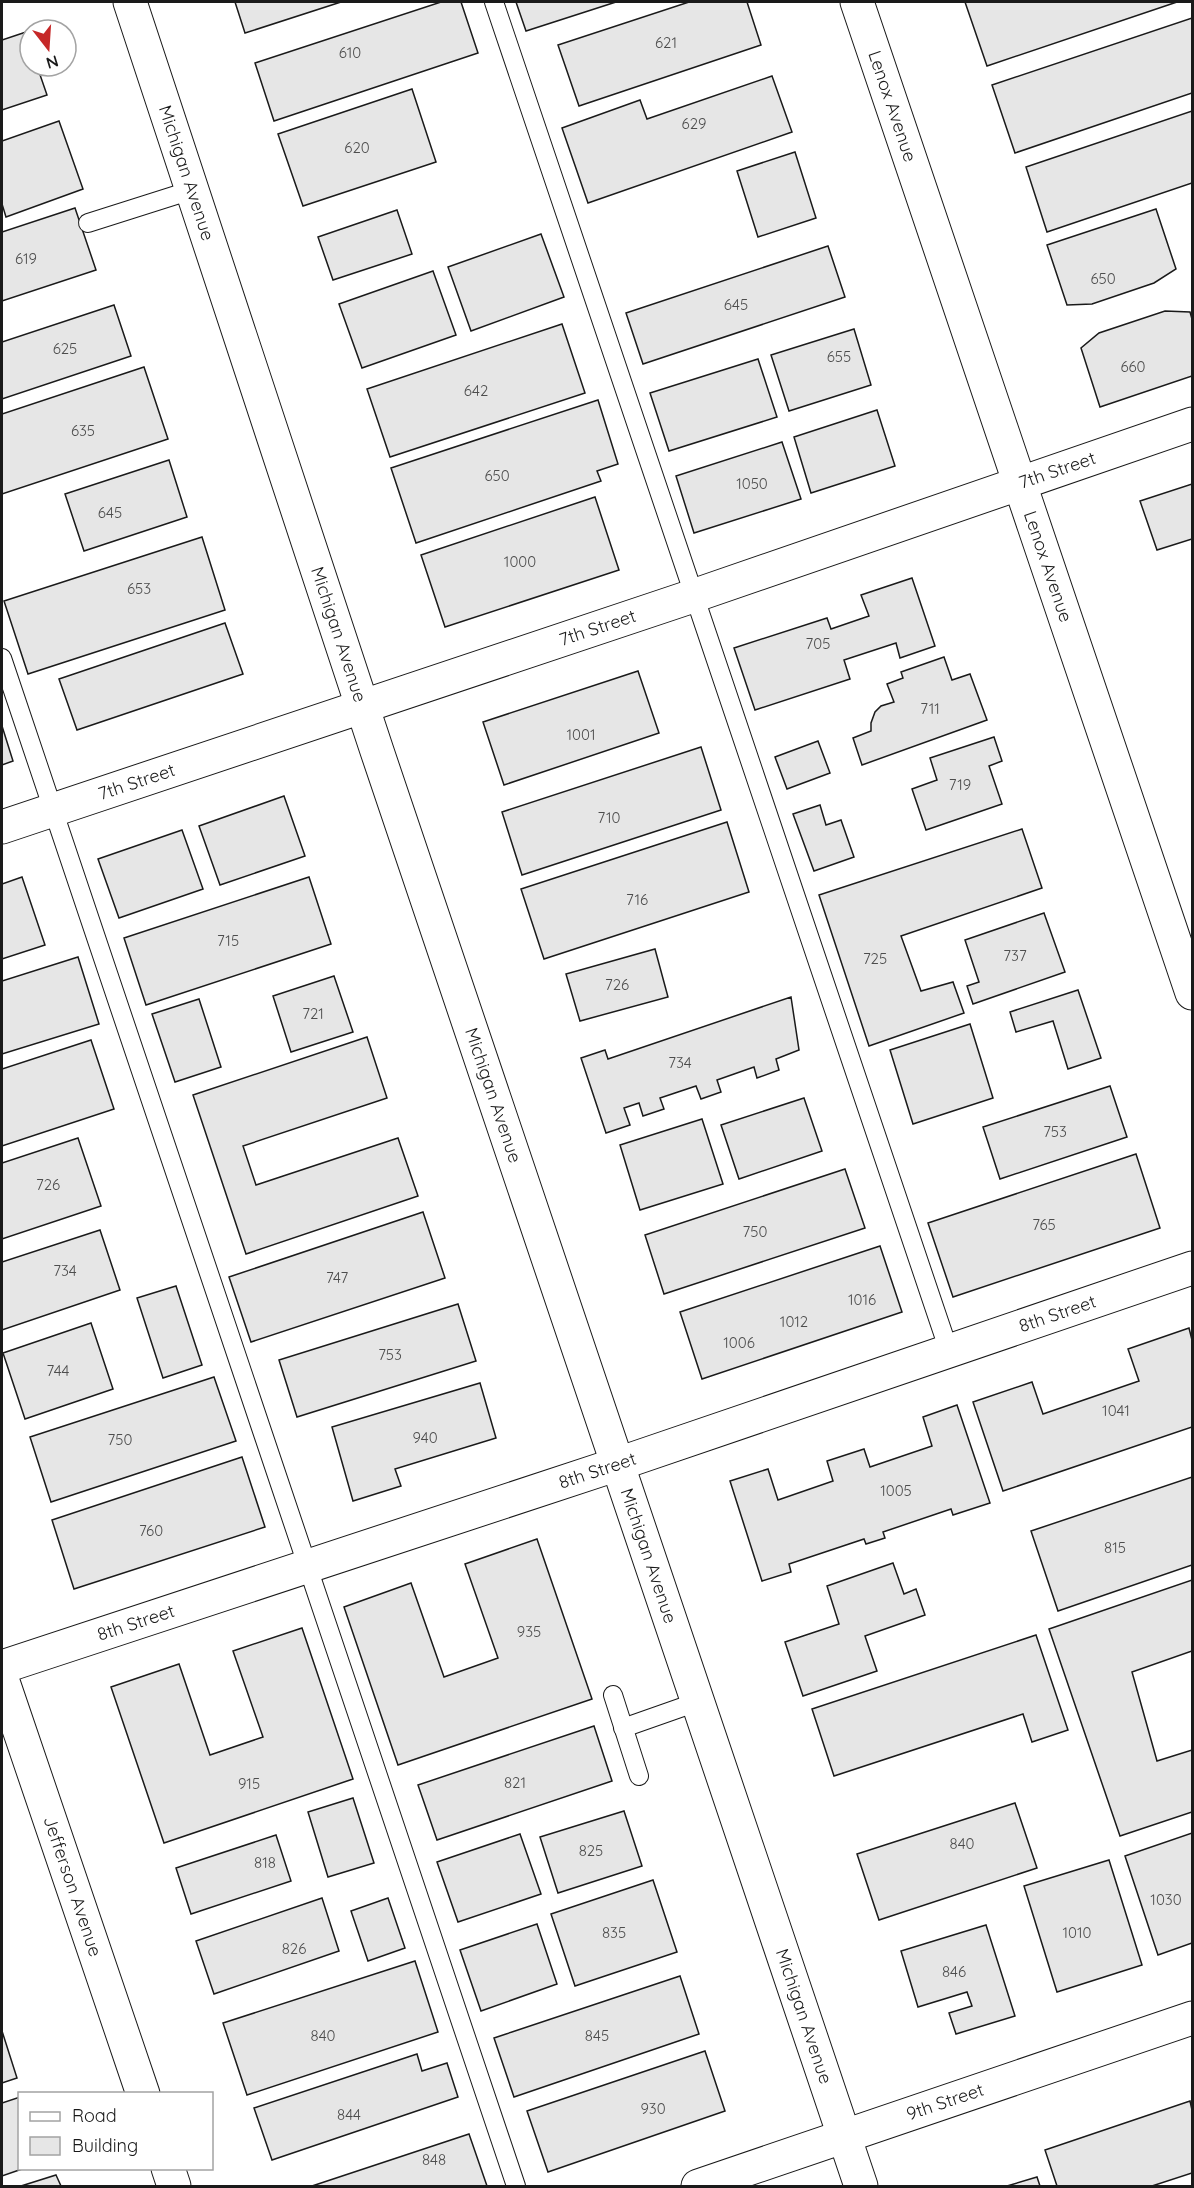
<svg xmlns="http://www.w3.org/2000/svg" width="1194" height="2188" viewBox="0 0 1194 2188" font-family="Quicksand,sans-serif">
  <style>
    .building { fill: #e6e6e6; stroke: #1a1a1a; stroke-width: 1.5 }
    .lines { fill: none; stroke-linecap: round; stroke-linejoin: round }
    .lane-casing { stroke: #1a1a1a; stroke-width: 20 }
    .street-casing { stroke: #1a1a1a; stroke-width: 35 }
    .lane { stroke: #fff; stroke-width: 18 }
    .street { stroke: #fff; stroke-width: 33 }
    .labels { text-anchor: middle; stroke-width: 4.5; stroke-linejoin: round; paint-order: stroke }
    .number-label { font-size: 15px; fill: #4d4d4d }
    .street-label { font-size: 18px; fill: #1a1a1a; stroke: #fff }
  </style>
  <rect width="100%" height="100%" fill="#fff"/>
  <g class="building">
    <polygon points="235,2 341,2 245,33"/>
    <polygon points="441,2 461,2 478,53 274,121 255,63"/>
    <polygon points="516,2 616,2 526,31"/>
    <polygon points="689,2 747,2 761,45 579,106 558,45"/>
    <polygon points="965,2 1177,2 987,66"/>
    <polygon points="1192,18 1192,93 1015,153 992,85"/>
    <polygon points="26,32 30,45 30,66 37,66 47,95 2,110 2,40"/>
    <polygon points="772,76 792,132 588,203 562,128 640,100 647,119"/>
    <polygon points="412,89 436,162 303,206 278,134"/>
    <polygon points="1192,111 1192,183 1047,232 1026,167"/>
    <polygon points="59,121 83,189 6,217 2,204 2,141"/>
    <polygon points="795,152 816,218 758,237 737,171"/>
    <polygon points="75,208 96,270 2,301 2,232"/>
    <polygon points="1156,209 1176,269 1154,283 1092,304 1067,305 1047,245"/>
    <polygon points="397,210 412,254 333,280 318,237"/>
    <polygon points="541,234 564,297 471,331 448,267"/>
    <polygon points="828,246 845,297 643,364 626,313"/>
    <polygon points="433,271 456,335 362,368 339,304"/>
    <polygon points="114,305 131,356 2,399 2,342"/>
    <polygon points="1165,311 1190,312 1192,319 1192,376 1100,407 1081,348 1099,333"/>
    <polygon points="562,324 585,393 390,457 367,389"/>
    <polygon points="854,329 871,385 789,411 771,355"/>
    <polygon points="758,359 777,417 669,451 650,393"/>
    <polygon points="144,367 168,439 2,494 2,414"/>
    <polygon points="598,400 618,464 597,471 601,481 416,543 391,468"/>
    <polygon points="877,410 895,466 811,493 794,437"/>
    <polygon points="782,442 801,499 694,533 676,476"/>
    <polygon points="169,460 187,517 84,551 65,494"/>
    <polygon points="1192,484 1192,539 1157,550 1140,501"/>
    <polygon points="595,497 619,570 445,627 421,555"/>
    <polygon points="202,537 225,610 28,674 4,601"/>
    <polygon points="912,578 935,646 900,658 896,643 844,660 850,679 755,710 734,648 827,618 831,629 869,616 861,595"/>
    <polygon points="225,623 243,674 77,730 59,679"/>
    <polygon points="944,657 952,680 970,674 987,720 862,765 853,738 871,731 871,723 875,712 881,706 894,702 887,684 903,678 901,672"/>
    <polygon points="638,671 659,733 504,785 483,722"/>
    <polygon points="2,726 13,761 2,765"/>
    <polygon points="994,737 1002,761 989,766 1002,804 926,830 912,789 937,780 930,758"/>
    <polygon points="818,741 830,773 787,789 775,757"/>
    <polygon points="701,747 721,810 522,875 502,812"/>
    <polygon points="284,796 305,856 220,885 199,826"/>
    <polygon points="820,805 826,825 841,820 854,857 814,871 793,814"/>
    <polygon points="727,822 749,892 544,959 521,889"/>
    <polygon points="1022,829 1042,888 901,936 921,991 953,982 964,1013 869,1046 819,895"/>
    <polygon points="182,830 203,889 119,918 98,859"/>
    <polygon points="22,877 45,945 2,959 2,884"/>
    <polygon points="309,877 331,944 146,1005 124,938"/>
    <polygon points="1044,913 1065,972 973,1004 967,986 979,982 965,940"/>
    <polygon points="655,949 668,997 580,1021 566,974"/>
    <polygon points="78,957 99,1024 2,1054 2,981"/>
    <polygon points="334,976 353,1032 291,1052 273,996"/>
    <polygon points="1078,990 1101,1058 1068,1069 1053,1021 1016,1032 1010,1012"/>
    <polygon points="791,997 799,1050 776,1059 779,1070 757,1078 754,1067 717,1080 721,1092 701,1099 696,1086 660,1098 664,1109 643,1116 639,1103 624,1108 630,1125 606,1133 581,1058 605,1050 608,1059"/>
    <polygon points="199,999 221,1067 175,1082 152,1014"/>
    <polygon points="970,1024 993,1098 913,1124 890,1050"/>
    <polygon points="367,1037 387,1098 243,1146 256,1185 398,1138 418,1196 246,1254 193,1095"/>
    <polygon points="91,1040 114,1109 2,1146 2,1069"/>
    <polygon points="1110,1086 1127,1137 1000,1179 983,1127"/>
    <polygon points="804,1098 822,1151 739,1179 721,1125"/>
    <polygon points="702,1119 723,1184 640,1210 620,1145"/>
    <polygon points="78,1138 101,1206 2,1239 2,1163"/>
    <polygon points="1136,1154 1160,1228 953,1297 928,1223"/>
    <polygon points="845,1169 865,1228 664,1294 645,1235"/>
    <polygon points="423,1212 445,1278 251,1342 229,1277"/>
    <polygon points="100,1230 120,1290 2,1330 2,1262"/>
    <polygon points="880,1246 902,1312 702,1379 680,1312"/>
    <polygon points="176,1286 202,1365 163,1378 137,1298"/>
    <polygon points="458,1304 476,1361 297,1417 279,1360"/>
    <polygon points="91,1323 113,1389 25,1419 3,1353"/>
    <polygon points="1189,1328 1192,1340 1192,1427 1003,1491 973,1402 1032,1382 1043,1414 1139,1381 1128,1349"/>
    <polygon points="214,1377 236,1441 51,1502 30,1437"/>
    <polygon points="480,1383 496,1438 395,1469 401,1486 353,1501 332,1427"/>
    <polygon points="957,1405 990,1503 953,1515 951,1509 883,1532 885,1538 866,1544 864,1539 789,1564 791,1572 762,1581 730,1481 768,1469 778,1500 833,1481 827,1461 864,1449 870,1467 932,1446 923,1417"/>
    <polygon points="242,1457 265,1527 74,1589 52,1520"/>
    <polygon points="1192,1477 1192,1565 1058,1611 1031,1531"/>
    <polygon points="537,1539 592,1699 398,1765 344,1607 411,1583 444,1677 498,1658 465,1564"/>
    <polygon points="893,1563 904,1594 916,1589 925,1615 865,1636 877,1671 803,1696 785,1642 839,1624 827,1586"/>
    <polygon points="1192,1580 1192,1651 1132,1672 1157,1761 1192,1750 1192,1812 1120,1836 1049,1629"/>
    <polygon points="302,1628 353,1779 164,1843 111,1687 179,1664 210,1755 263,1737 233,1651"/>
    <polygon points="1036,1635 1068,1730 1032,1742 1023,1714 834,1776 812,1709"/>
    <polygon points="594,1726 612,1781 437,1840 418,1785"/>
    <polygon points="353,1798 374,1863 328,1877 308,1812"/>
    <polygon points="1015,1803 1037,1868 879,1920 857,1854"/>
    <polygon points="624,1811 642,1866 558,1893 540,1837"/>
    <polygon points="1192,1833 1192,1943 1158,1955 1125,1856"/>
    <polygon points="520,1834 541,1894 458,1922 437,1862"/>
    <polygon points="276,1835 291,1881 191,1914 176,1868"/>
    <polygon points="1109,1860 1142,1965 1057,1992 1024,1886"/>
    <polygon points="653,1880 677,1952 575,1986 551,1914"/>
    <polygon points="322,1898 339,1951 214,1994 196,1941"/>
    <polygon points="388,1898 405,1948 368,1961 351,1911"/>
    <polygon points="537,1924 557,1984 481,2011 460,1950"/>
    <polygon points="986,1925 1015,2016 956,2034 949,2013 972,2006 967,1992 918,2007 901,1951"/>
    <polygon points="415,1961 438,2032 247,2095 223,2023"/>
    <polygon points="680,1976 699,2034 514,2097 494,2038"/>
    <polygon points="2,2031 17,2078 2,2083"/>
    <polygon points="705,2051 725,2111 548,2172 527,2111"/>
    <polygon points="417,2054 422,2071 447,2063 458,2097 272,2160 254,2108"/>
    <polygon points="20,2097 20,2168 25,2168 2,2176 2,2103"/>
    <polygon points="1190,2101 1192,2110 1192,2173 1152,2186 1057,2186 1045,2150"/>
    <polygon points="469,2134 487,2186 312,2186"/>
    <polygon points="56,2175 61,2186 21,2186"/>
    <polygon points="1037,2177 1040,2186 1007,2186"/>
  </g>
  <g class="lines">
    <defs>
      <g id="lane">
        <polyline points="494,2 949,1351"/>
        <polyline points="88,223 192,190"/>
        <polyline points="2,658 516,2186"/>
        <polyline points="613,1695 639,1776"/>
        <polyline points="623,1728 697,1702"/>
      </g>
      <g id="street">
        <path id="s1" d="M130,2l247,749 484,1435"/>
        <path id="s2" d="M857,2l335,991"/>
        <path id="s3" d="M2,827l691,-231 499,-172"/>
        <path id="s4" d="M2,1667l616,-203 574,-196"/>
        <path id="s5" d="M2,1679l141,415"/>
        <polyline points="168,2168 174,2186"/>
        <path id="s6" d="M698,2186l494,-168"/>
      </g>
    </defs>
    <use href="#lane" class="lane-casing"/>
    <use href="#street" class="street-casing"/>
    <use href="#lane" class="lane"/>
    <use href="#street" class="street"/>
  </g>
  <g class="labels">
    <g class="number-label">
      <text x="666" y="48">621</text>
      <text x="350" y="58">610</text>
      <text x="694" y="129">629</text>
      <text x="357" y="153">620</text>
      <text x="26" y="264">619</text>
      <text x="1103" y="284">650</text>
      <text x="736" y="310">645</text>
      <text x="65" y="354">625</text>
      <text x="839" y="362">655</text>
      <text x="1133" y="372">660</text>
      <text x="476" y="396">642</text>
      <text x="83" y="436">635</text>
      <text x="497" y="481">650</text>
      <text x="752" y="489">1050</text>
      <text x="110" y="518">645</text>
      <text x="520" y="567">1000</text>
      <text x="139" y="594">653</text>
      <text x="818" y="649">705</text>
      <text x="930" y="714">711</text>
      <text x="581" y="740">1001</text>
      <text x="960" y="790">719</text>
      <text x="609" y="823">710</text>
      <text x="637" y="905">716</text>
      <text x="228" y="946">715</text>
      <text x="1015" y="961">737</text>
      <text x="875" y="964">725</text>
      <text x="617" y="990">726</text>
      <text x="313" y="1019">721</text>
      <text x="680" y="1068">734</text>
      <text x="1055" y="1137">753</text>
      <text x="48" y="1190">726</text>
      <text x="1044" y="1230">765</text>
      <text x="755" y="1237">750</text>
      <text x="65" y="1276">734</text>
      <text x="337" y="1283">747</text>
      <text x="862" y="1305">1016</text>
      <text x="794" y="1327">1012</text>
      <text x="739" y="1348">1006</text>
      <text x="390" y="1360">753</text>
      <text x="58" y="1376">744</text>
      <text x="1116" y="1416">1041</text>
      <text x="425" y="1443">940</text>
      <text x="120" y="1445">750</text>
      <text x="896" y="1496">1005</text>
      <text x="151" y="1536">760</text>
      <text x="1115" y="1553">815</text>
      <text x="529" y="1637">935</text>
      <text x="515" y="1788">821</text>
      <text x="249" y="1789">915</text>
      <text x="962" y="1849">840</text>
      <text x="591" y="1856">825</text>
      <text x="265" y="1868">818</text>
      <text x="1166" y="1905">1030</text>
      <text x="614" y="1938">835</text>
      <text x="1077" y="1938">1010</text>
      <text x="294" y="1954">826</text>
      <text x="954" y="1977">846</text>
      <text x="323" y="2041">840</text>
      <text x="597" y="2041">845</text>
      <text x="653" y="2114">930</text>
      <text x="349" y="2120">844</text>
      <text x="434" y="2165">848</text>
    </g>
    <g class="street-label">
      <text dy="6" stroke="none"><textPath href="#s2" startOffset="110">Lenox Avenue</textPath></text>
      <text dy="6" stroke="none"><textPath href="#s1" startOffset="180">Michigan Avenue</textPath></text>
      <text dy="6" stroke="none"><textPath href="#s3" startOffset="1114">7th Street</textPath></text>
      <text dy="6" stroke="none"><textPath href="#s2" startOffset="596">Lenox Avenue</textPath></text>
      <text dy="6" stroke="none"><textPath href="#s3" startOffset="628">7th Street</textPath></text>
      <text dy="6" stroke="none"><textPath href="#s1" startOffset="666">Michigan Avenue</textPath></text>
      <text dy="6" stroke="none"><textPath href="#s3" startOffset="142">7th Street</textPath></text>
      <text dy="6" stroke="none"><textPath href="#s1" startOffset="1152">Michigan Avenue</textPath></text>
      <text dy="6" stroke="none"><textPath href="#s4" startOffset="1113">8th Street</textPath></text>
      <text dy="6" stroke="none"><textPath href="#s4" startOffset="627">8th Street</textPath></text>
      <text dy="6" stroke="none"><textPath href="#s1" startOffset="1638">Michigan Avenue</textPath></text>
      <text dy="6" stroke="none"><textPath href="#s4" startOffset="141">8th Street</textPath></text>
      <text dy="6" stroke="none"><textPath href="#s5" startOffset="219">Jefferson Avenue</textPath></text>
      <text dy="6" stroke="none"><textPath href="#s1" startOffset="2124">Michigan Avenue</textPath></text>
      <text dy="6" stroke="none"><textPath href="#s6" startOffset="261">9th Street</textPath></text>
    </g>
  </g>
  <rect width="1194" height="2188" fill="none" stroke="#1a1a1a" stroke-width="6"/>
  <rect x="18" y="2092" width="195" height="78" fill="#ffffff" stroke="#a3a3a3" stroke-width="1.5"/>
  <rect x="30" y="2112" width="30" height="9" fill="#ffffff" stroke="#a3a3a3" stroke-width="1.5"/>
  <text x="72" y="2122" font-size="18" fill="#1a1a1a">Road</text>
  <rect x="30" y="2137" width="30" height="18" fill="#e6e6e6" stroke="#a3a3a3" stroke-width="1.5"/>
  <text x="72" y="2152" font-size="18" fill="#1a1a1a">Building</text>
  <g transform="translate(48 48) rotate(163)"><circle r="28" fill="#ffffff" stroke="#a3a3a3" stroke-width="1.5"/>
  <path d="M0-4.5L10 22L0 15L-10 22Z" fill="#c62828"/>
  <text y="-9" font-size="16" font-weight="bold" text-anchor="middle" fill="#1a1a1a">N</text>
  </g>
</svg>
